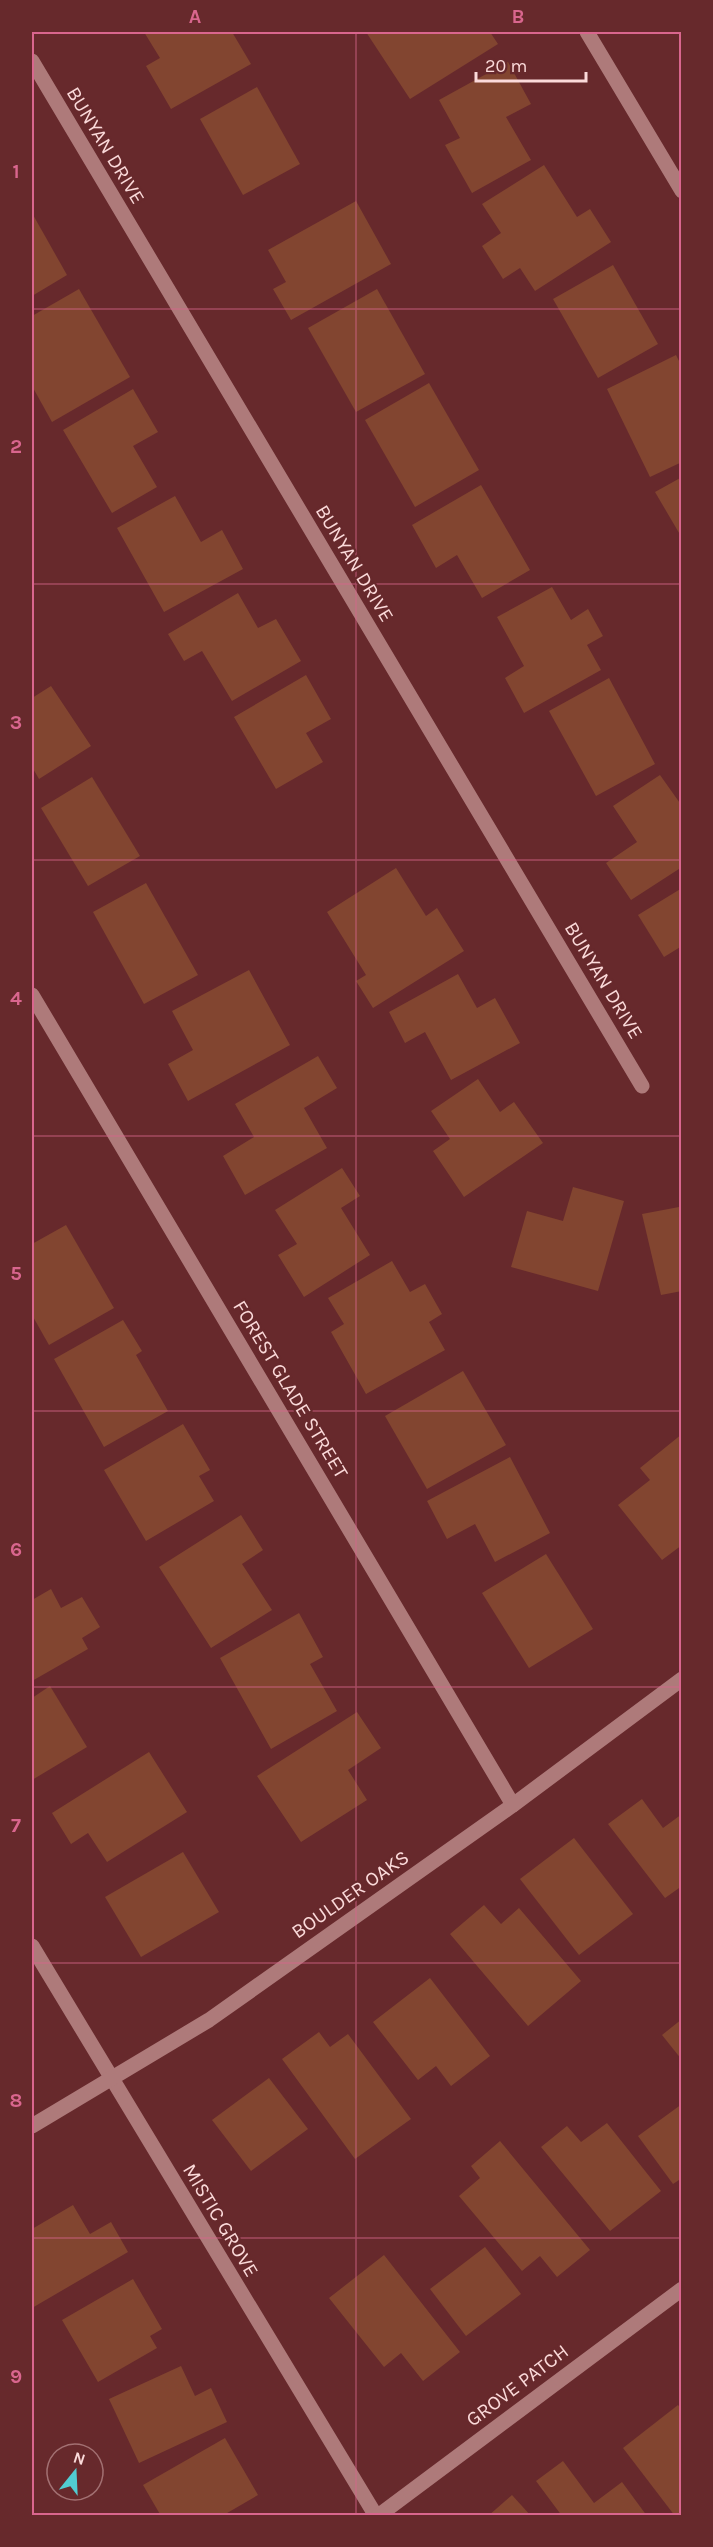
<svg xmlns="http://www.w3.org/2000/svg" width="713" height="2547" viewBox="0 0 713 2547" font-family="Karla,sans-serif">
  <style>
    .building { fill: #824530 }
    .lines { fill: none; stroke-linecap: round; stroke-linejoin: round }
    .minor { stroke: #ae7a7a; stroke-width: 15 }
    .grid { fill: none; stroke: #d9668e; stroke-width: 1.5; stroke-opacity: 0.55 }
    .labels { text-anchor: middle; stroke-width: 4.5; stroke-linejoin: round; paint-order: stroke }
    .street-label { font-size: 20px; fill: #fbdada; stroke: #67292c }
    .neatline { fill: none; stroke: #d9668e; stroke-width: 2 }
    .grid-label { font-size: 20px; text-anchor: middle; font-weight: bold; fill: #d9668e }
  </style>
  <rect width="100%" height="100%" fill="#67292c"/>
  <g class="building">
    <polygon points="144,32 232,32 251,64 171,109 146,66 160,58"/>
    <polygon points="366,32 490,32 498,44 410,99"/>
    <polygon points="508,62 531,104 506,117 531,160 472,193 445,145 460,138 439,100"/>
    <polygon points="257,87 300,164 243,195 200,119"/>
    <polygon points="544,165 577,217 590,209 611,242 535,291 520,268 503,279 482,246 501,233 482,204"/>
    <polygon points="356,201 391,264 291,320 273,289 286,282 268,250"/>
    <polygon points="32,213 67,275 32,296"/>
    <polygon points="613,265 658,344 598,378 553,299"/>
    <polygon points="79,289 130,377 52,422 32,386 32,316"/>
    <polygon points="377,289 425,374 356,412 308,328"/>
    <polygon points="676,355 682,367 682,462 650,477 607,389"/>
    <polygon points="429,383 479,470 415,507 365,420"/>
    <polygon points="133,389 158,432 133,446 157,487 112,513 63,430"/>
    <polygon points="682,477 682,538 655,492"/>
    <polygon points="481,485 530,570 482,598 457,555 436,568 412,525"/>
    <polygon points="175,496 201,542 222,530 243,569 164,612 117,528"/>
    <polygon points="552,587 571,620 588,609 603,636 587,645 601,670 524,713 505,678 524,666 497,617"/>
    <polygon points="238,593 258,628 276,619 301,661 232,701 202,651 184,661 168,634"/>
    <polygon points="306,675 331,719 306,733 323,762 276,789 234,717"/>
    <polygon points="609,678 655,764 596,796 549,711"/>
    <polygon points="51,686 91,746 39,779 32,767 32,698"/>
    <polygon points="660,775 682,806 682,867 631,900 606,863 637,842 613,806"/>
    <polygon points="92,777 140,856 88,886 41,808"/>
    <polygon points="396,868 426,916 437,908 464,951 373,1008 356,981 366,975 327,912"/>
    <polygon points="146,883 198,975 144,1004 93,912"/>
    <polygon points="682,888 682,946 664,957 638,915"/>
    <polygon points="249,970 290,1045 188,1101 168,1064 193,1050 172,1011"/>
    <polygon points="458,974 477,1008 495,998 520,1043 451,1080 425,1032 405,1043 389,1012"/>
    <polygon points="318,1056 337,1088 304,1108 327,1148 245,1195 223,1156 254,1137 235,1104"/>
    <polygon points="478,1079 500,1112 514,1102 543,1143 464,1197 433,1151 450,1139 431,1111"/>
    <polygon points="342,1168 360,1196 341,1208 370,1255 304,1297 278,1255 297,1244 275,1210"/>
    <polygon points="573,1187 624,1201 598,1291 511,1267 527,1211 563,1221"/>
    <polygon points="679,1207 682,1217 682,1291 661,1295 642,1214"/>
    <polygon points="66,1225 114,1308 49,1345 32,1315 32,1244"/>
    <polygon points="392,1261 410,1292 425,1284 442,1314 429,1322 445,1350 366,1394 331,1332 344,1324 328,1298"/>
    <polygon points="123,1320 142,1351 136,1355 168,1411 104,1447 54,1359"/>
    <polygon points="463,1371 506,1445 427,1489 385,1416"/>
    <polygon points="183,1424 210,1470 199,1476 214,1501 146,1541 104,1470"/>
    <polygon points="682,1434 682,1545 662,1560 618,1505 650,1480 640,1468"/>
    <polygon points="510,1457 550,1533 495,1562 475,1524 447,1539 427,1501"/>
    <polygon points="241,1515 263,1550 242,1564 272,1610 211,1648 159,1567"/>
    <polygon points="546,1554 593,1629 529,1668 482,1593"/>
    <polygon points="51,1589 61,1608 82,1597 100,1627 82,1638 88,1649 32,1681 32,1600"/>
    <polygon points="299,1613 323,1657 310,1664 337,1711 271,1749 220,1658"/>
    <polygon points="50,1686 87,1747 32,1780 32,1698"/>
    <polygon points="357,1712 381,1748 348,1770 367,1800 301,1842 257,1776"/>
    <polygon points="149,1752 187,1812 107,1862 88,1833 71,1844 52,1813"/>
    <polygon points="642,1799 663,1828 682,1814 682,1886 665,1898 608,1824"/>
    <polygon points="574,1838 633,1914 579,1955 520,1879"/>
    <polygon points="183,1852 219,1912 141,1957 105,1897"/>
    <polygon points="484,1905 501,1924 519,1908 581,1981 528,2026 450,1934"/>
    <polygon points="430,1978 490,2056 451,2086 436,2066 418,2080 373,2022"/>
    <polygon points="682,2019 682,2060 662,2035"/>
    <polygon points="319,2032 330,2047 348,2034 411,2119 355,2159 282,2059"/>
    <polygon points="269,2078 308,2129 251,2171 212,2120"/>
    <polygon points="682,2104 682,2178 673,2184 638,2136"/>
    <polygon points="607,2123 661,2191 610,2231 541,2147 567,2126 581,2142"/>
    <polygon points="500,2141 590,2250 557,2277 540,2256 522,2271 459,2196 480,2178 471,2166"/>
    <polygon points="73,2205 90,2234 111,2222 128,2252 32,2308 32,2229"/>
    <polygon points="485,2247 521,2294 466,2336 430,2289"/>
    <polygon points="384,2255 460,2352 423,2381 401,2353 384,2367 329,2298"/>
    <polygon points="133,2279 162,2329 150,2336 157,2348 98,2382 62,2320"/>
    <polygon points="181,2366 195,2396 211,2388 227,2422 139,2463 109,2399"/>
    <polygon points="678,2405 682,2410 682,2516 675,2516 623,2448"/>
    <polygon points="225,2438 258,2495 222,2516 161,2516 143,2485"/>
    <polygon points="563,2461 594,2503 622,2482 647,2516 562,2516 536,2481"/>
    <polygon points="512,2495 531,2516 488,2516"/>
  </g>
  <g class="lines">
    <g class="minor">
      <polyline points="587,32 682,191"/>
      <polyline points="32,61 642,1086"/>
      <polyline points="32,995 513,1805"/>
      <polyline points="32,1946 376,2516"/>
      <polyline points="32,2126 209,2020 513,1805 682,1679"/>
      <polyline points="378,2516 682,2289"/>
    </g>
  </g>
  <path class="grid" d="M356,32v2484M32,309h650M32,584h650M32,860h650M32,1136h650M32,1411h650M32,1687h650M32,1963h650M32,2238h650"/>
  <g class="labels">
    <g class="street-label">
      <text transform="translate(106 145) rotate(59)" y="7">BUNYAN DRIVE</text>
      <text transform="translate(355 563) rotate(59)" y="7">BUNYAN DRIVE</text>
      <text transform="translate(604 980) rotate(59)" y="7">BUNYAN DRIVE</text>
      <text transform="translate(291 1389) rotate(59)" y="7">FOREST GLADE STREET</text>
      <text transform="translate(350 1894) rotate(-35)" y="7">BOULDER OAKS</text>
      <text transform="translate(221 2220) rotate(59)" y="7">MISTIC GROVE</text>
      <text transform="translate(517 2385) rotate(-37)" y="7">GROVE PATCH</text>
    </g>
  </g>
  <rect width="713" height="2547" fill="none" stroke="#67292c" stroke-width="66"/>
  <g transform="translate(75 2472) rotate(18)"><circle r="28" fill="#67292c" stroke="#a27072" stroke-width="1.5"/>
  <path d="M0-4.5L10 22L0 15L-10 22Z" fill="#51ccd2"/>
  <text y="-9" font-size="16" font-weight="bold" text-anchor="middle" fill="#fbdada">N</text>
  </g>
  <path d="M476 72v9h110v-9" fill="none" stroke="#fbdada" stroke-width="3"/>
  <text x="485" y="72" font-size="18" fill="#fbdada" stroke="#67292c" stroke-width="4.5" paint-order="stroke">20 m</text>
  <rect x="33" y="33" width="647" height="2481" class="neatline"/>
  <g class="grid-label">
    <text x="195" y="23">A</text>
    <text x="518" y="23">B</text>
    <text x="16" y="178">1</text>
    <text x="16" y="453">2</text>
    <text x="16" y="729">3</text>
    <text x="16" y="1005">4</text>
    <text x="16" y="1280">5</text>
    <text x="16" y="1556">6</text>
    <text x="16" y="1832">7</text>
    <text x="16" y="2107">8</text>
    <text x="16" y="2383">9</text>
  </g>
</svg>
